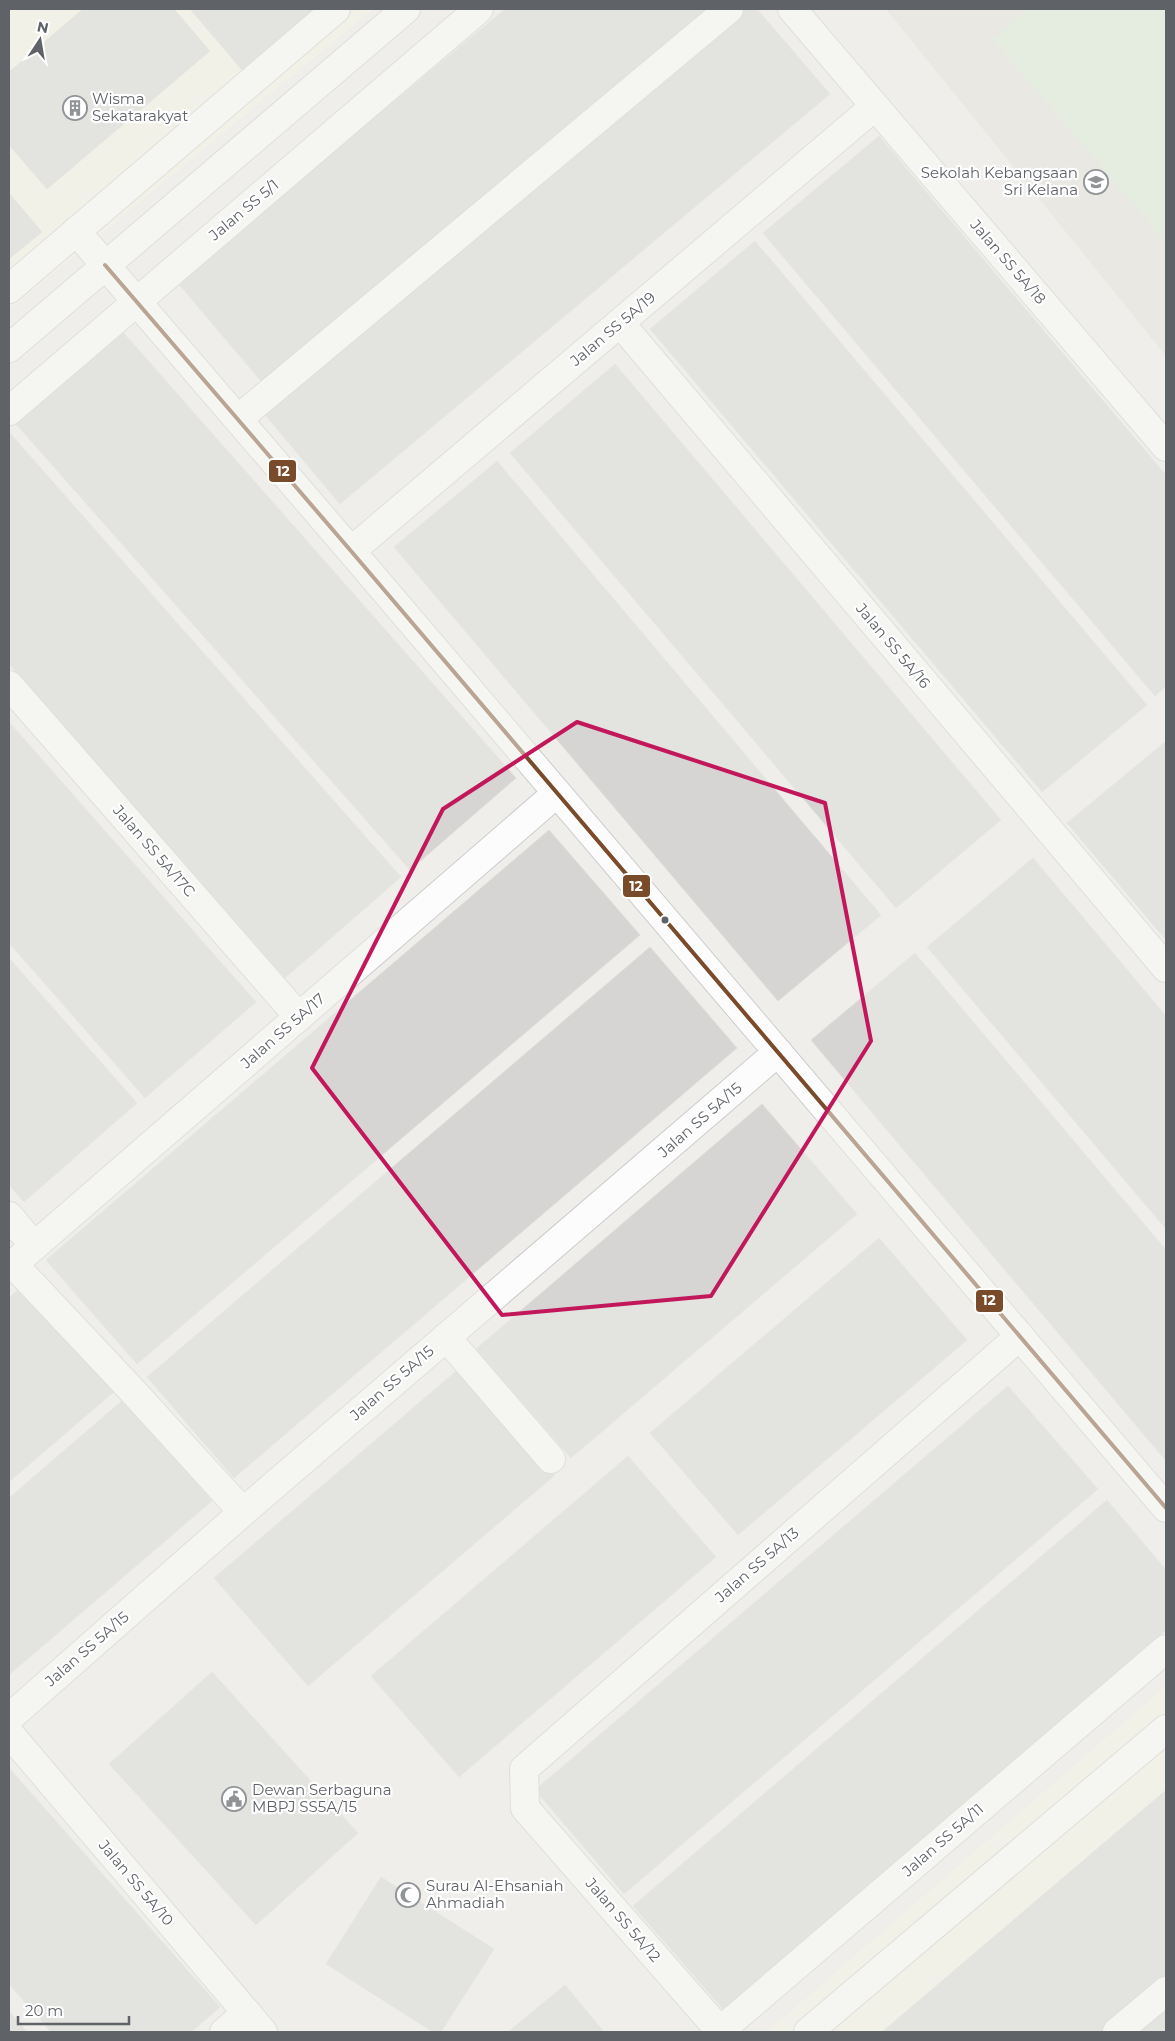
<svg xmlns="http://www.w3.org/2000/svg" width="1175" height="2041" viewBox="0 0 1175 2041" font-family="Montserrat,sans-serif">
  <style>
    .commercial { fill: #f7f3e4 }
    .education { fill: #e2e0da }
    .green { fill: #d8ebd6 }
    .building { fill: #d6d5d3; stroke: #deddd9 }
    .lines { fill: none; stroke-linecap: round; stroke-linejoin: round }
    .minor-casing { stroke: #cbcccc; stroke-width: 30 }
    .minor { stroke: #fdfcfc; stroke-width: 28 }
    .bus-1-casing { stroke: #fff; stroke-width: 8 }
    .bus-1 { stroke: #7a4b2a; stroke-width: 4 }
    .marked { fill: none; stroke: #c2185b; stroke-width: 4; stroke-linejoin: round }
    .bus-dot { fill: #5f6368; stroke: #fff; stroke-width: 2 }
    .labels { text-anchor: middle; stroke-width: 4.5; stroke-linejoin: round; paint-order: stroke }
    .poi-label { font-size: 15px; fill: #5f6368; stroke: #fff; text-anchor: start }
    .street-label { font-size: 15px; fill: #5f6368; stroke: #fff }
    .line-badge { stroke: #fff; stroke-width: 2 }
    .badge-label { font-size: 14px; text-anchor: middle; font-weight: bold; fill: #fff }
  </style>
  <rect width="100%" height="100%" fill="#efeeea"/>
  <g class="commercial">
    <polygon points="9,9 373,9 9,310"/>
    <polygon points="1166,1686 1166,2032 767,2032"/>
  </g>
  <polygon class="education" points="886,9 1166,9 1166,356"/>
  <polygon class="green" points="1027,9 1166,9 1166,242 992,39"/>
  <g class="building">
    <polygon points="83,9 174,9 210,51 47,189 9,145 9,72"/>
    <polygon points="190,9 315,9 242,70"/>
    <polygon points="505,9 717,9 265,386 177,282"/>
    <polygon points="742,9 757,9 830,94 340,504 261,410"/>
    <polygon points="879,136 1166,475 1166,686 1155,696 763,233"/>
    <polygon points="9,193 42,232 9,259"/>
    <polygon points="755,241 1147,705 1042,792 650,329"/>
    <polygon points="121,330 516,778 410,870 15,423"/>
    <polygon points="615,364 1001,820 896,908 510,453"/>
    <polygon points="9,432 401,877 285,978 9,664"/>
    <polygon points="497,461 881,915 778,1001 394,547"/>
    <polygon points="9,722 256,1002 145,1098 9,943"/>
    <polygon points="1166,741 1166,940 1067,823"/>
    <polygon points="549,830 640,935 137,1364 46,1260"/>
    <polygon points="1033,858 1166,1016 1166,1229 927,947"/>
    <polygon points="650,947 737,1048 234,1478 147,1377"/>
    <polygon points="915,953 1166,1250 1166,1461 811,1040"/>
    <polygon points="9,958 137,1103 24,1202 9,1185"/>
    <polygon points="762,1104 857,1214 571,1458 476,1349"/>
    <polygon points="879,1238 967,1340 738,1535 650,1433"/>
    <polygon points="24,1284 116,1390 9,1482 9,1298"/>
    <polygon points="461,1367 555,1475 308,1686 214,1578"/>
    <polygon points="1008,1386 1098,1489 624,1894 535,1790"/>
    <polygon points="124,1399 212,1501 9,1675 9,1498"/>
    <polygon points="628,1456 716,1557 459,1777 371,1676"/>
    <polygon points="1107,1500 1166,1570 1166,1630 723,2009 633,1906"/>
    <polygon points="212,1672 358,1833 256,1925 109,1764"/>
    <polygon points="9,1768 220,2007 191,2032 51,2032 9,1984"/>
    <polygon points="1166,1790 1166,1979 1104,2032 882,2032"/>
    <polygon points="381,1877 494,1949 441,2032 433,2032 326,1964"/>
    <polygon points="565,1985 604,2032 508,2032"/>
    <polygon points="1166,2008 1166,2032 1139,2032"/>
    <polygon points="9,2011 27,2032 9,2032"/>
  </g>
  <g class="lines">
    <defs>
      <g id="minor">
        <polyline points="792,9 1166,447"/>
        <polyline points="76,231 351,551 1166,1508"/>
        <polyline points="9,289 336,9"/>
        <polyline points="620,323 1166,968"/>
        <polyline points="9,348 406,9"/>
        <polyline points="9,411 479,9"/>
        <polyline points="238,419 729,9"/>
        <polyline points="351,551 874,107"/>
        <polyline points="9,685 299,1017"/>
        <polyline points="9,1216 34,1246"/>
        <polyline points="13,1264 128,1386 243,1512"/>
        <polyline points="9,1268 557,793"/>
        <polyline points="446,1337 551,1459"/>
        <polyline points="9,1718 243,1512 778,1052"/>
        <polyline points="9,1733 263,2032"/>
        <polyline points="720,2031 1166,1649"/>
        <polyline points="224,2032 247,2013"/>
        <polyline points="721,2032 525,1808 524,1769 1020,1336"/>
        <polyline points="808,2032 1166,1729"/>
        <polyline points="1117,2032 1166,1991"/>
      </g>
    </defs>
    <use href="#minor" class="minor-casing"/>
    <use href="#minor" class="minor"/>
    <defs>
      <polyline id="bus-1" points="105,265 351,551 1166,1508"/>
    </defs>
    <use href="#bus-1" class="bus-1-casing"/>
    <use href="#bus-1" class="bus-1"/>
  </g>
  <path d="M0 0H1175V2041H0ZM577,722l248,81 46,238 -160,255 -209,19 -190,-247 131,-259z" fill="#efeeea" fill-opacity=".55" fill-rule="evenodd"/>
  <path class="marked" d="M577,722l248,81 46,238 -160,255 -209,19 -190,-247 131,-259z"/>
  <defs>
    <symbol id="building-ring" viewBox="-11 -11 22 22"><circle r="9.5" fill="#fff" stroke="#919496" stroke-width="1.5"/><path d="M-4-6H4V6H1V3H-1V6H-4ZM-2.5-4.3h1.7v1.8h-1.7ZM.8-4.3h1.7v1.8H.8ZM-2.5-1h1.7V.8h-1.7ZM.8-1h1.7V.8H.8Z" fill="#919496"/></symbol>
    <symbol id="school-ring" viewBox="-11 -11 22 22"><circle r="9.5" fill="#fff" stroke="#919496" stroke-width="1.5"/><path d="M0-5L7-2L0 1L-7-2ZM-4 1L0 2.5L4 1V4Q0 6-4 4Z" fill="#919496"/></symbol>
    <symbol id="civic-ring" viewBox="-11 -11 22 22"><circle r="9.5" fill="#fff" stroke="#919496" stroke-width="1.5"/><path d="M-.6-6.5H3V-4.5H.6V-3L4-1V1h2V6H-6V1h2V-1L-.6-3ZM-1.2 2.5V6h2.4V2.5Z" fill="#919496"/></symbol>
    <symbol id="mosque-ring" viewBox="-11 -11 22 22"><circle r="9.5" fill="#fff" stroke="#919496" stroke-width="1.5"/><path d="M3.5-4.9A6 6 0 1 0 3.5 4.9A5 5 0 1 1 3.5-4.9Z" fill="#919496"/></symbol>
  </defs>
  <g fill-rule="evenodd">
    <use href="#building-ring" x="61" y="94" width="28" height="28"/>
    <use href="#school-ring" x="1082" y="168" width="28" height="28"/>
    <use href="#civic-ring" x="220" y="1785" width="28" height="28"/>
    <use href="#mosque-ring" x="394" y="1881" width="28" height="28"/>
  </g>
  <circle class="bus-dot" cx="665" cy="920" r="4.5"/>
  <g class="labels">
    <g class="poi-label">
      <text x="92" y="104">Wisma<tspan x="92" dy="17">Sekatarakyat</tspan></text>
      <text x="1078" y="178" text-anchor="end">Sekolah Kebangsaan<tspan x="1078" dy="17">Sri Kelana</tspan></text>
      <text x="252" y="1795">Dewan Serbaguna<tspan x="252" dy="17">MBPJ SS5A/15</tspan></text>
      <text x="426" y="1891">Surau Al-Ehsaniah<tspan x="426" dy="17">Ahmadiah</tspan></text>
    </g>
    <g class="street-label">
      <text transform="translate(244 210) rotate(-40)" y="5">Jalan SS 5/1</text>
      <text transform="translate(1008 262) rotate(49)" y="5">Jalan SS 5A/18</text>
      <text transform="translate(613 329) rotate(-40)" y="5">Jalan SS 5A/19</text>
      <text transform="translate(893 646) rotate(50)" y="5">Jalan SS 5A/16</text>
      <text transform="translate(154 851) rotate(49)" y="5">Jalan SS 5A/17C</text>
      <text transform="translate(283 1031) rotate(-41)" y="5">Jalan SS 5A/17</text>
      <text transform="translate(700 1120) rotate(-41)" y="5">Jalan SS 5A/15</text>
      <text transform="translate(392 1383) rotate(-41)" y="5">Jalan SS 5A/15</text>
      <text transform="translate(757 1565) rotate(-41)" y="5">Jalan SS 5A/13</text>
      <text transform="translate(87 1649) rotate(-41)" y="5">Jalan SS 5A/15</text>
      <text transform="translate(943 1840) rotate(-41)" y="5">Jalan SS 5A/11</text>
      <text transform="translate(136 1883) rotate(50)" y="5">Jalan SS 5A/10</text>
      <text transform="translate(623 1920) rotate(49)" y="5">Jalan SS 5A/12</text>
    </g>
  </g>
  <g class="line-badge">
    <rect x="268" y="459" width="29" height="24" rx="5" fill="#7a4b2a"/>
    <rect x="622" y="874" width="29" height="24" rx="5" fill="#7a4b2a"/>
    <rect x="975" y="1289" width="29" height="24" rx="5" fill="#7a4b2a"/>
  </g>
  <g class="badge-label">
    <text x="283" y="476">12</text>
    <text x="636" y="891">12</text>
    <text x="989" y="1305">12</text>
  </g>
  <rect width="1175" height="2041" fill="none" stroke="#5f6368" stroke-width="20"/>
  <g transform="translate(40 40) rotate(12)" stroke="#ffffff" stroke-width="4" paint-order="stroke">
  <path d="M0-4L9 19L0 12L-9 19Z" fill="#5f6368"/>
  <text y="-8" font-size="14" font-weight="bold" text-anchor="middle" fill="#5f6368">N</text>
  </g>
  <path d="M18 2016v8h111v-8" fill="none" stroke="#5f6368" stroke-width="2.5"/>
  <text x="25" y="2016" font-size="15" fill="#5f6368" stroke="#ffffff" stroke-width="4" paint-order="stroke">20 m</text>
</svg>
